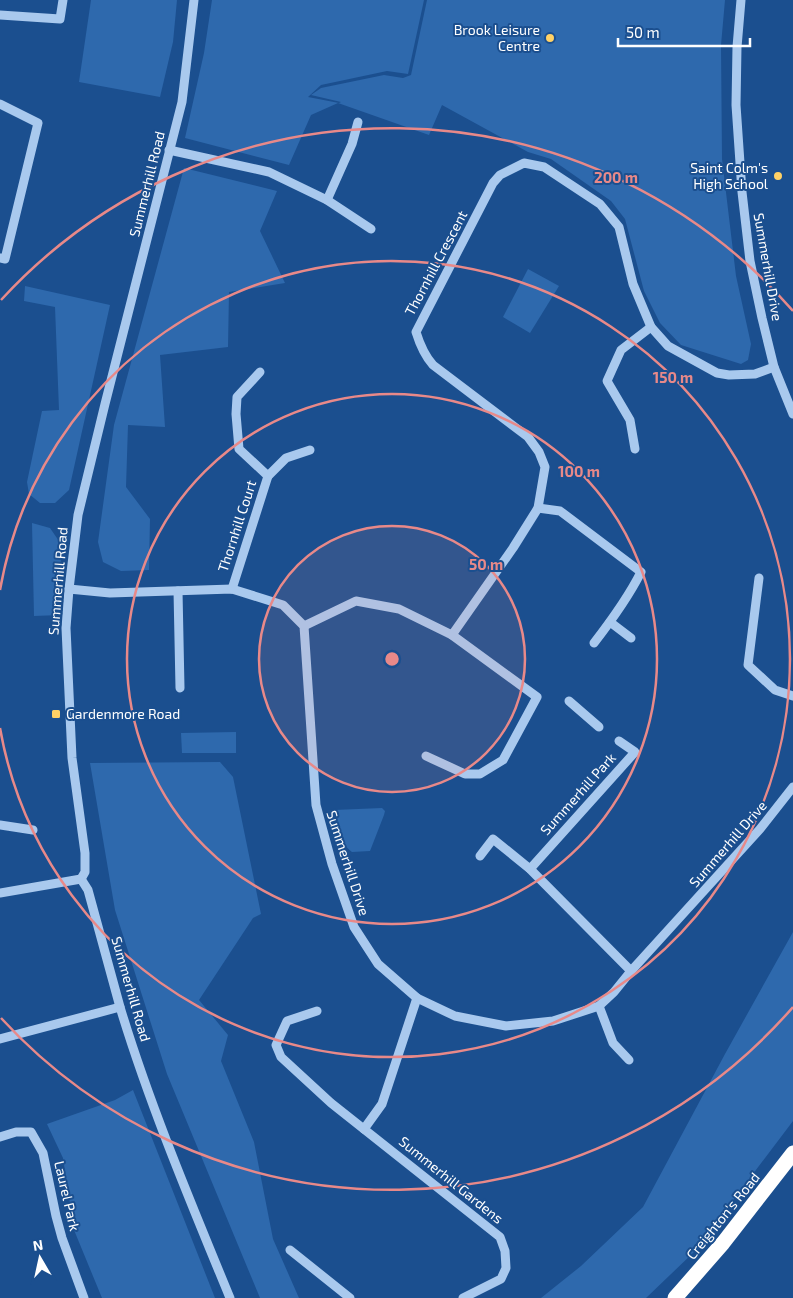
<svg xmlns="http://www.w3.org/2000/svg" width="793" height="1298" viewBox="0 0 793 1298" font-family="'Exo 2',sans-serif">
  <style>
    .green { fill: #2e69ad }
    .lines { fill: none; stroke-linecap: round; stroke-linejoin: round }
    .minor { stroke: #a9c9ee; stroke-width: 9 }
    .highway { stroke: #fff; stroke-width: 15 }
    .ring { fill: none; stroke: #e88989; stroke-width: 2.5 }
    .poi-dot { fill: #ffd166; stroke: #1b4f8f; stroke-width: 2 }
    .labels { text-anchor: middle; stroke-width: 4; stroke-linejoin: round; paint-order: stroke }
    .poi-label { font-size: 14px; fill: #fff; stroke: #1b4f8f; text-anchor: end }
    .street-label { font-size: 14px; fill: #fff; stroke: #1b4f8f }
    .centre { fill: #e88989; stroke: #1b4f8f; stroke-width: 2.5 }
    .ring-label { font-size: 15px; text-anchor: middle; font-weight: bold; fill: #e88989; stroke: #1b4f8f; stroke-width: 4; stroke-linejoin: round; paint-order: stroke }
  </style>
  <rect width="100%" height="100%" fill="#1b4f8f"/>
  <g class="green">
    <polygon points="91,0 177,0 173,42 160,97 79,82"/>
    <polygon points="212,0 424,0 408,74 387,71 321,85 308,97 339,103 341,102 311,95 321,88 384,75 403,78 411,75 427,0 725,0 721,45 722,159 736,276 751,344 748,360 741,364 681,345 660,323 644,291 625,219 611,201 551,159 528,152 442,105 429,135 338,103 311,115 289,165 185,138 204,53"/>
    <polygon points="184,168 277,191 260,231 285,283 229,292 228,347 160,355 165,427 128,425 126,487 150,519 149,570 121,571 103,562 98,542 114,425"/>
    <polygon points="528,269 559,286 530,333 503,317"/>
    <polygon points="25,286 110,305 69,490 55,503 40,503 29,494 27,482 42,411 59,410 55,307 24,301"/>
    <polygon points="32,523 50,528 61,544 60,615 34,616"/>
    <polygon points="236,732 236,753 182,753 181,733"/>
    <polygon points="220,762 233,777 261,914 253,918 199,1000 228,1035 221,1061 254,1142 273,1239 299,1298 260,1298 167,1074 115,910 90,763"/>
    <path d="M382,808l3,3 -1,4 -14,36 -18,1c-13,-10 -14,-26 -18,-42z"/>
    <polygon points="793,932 793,1121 694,1252 646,1298 541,1298 581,1266 643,1207 725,1054"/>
    <polygon points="133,1090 215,1298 102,1298 74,1230 63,1158 47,1124 115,1100"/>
  </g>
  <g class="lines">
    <g class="minor">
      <polyline points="741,0 737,47 736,105 742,192 750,261 762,318 774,367 793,414"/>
      <polyline points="0,15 60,19 63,0"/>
      <polyline points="0,104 38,123 5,259 0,258"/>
      <polyline points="169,150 269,172 327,200 371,229"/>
      <polyline points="327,200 352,144 358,122"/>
      <polyline points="635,449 630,420 607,381 621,350 651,327"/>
      <polyline points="268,476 286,458 310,450"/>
      <path d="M538,508l22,3 81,61c-13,26 -30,49 -47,71"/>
      <polyline points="759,578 748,665 775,690 793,696"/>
      <polyline points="69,589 110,593 232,589 283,605 304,626 316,805 332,864 354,927 378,964 417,998 455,1016 506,1026 553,1021 599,1006 614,992 631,971 760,829 793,787"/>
      <polyline points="232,589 268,476 239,449 236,414 237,397 260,372"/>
      <polyline points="178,591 180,688"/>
      <polyline points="610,622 631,638"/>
      <path d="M304,626l52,-25 43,8 53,26 61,-87 25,-40 7,-41 -6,-15 -11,-15 -95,-72c-9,-10 -13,-20 -17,-33l77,-149 7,-8 24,-12 20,4 56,37 19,23 14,57 18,43 17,19 49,27 12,2 26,-1 19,-7"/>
      <polyline points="569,701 599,727"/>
      <polyline points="426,756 465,774 480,774 503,760 537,697 452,635"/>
      <polyline points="0,825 33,830"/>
      <polyline points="480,856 493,839 530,869 631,971"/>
      <polyline points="530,869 635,752 619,741"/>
      <polyline points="81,879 85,872 85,853 72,758 66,628 69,589 78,515 105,404 182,102 194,0"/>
      <path d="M81,879l7,11c11,39 21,78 32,117 30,99 71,196 110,291"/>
      <polyline points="0,893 81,879"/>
      <polyline points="599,1006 613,1043 629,1060"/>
      <polyline points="317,1011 287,1021 276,1045 281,1057 331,1103 500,1237 505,1251 506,1268 501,1279 463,1298"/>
      <polyline points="0,1039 120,1007"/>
      <polyline points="364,1129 382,1104 417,998"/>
      <polyline points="0,1137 16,1132 31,1132 43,1153 56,1216 62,1238 84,1298"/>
      <polyline points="290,1250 350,1298"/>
    </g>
    <polyline class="highway" points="675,1298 723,1243 793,1153"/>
  </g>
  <circle cx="392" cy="659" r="133" fill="#e88989" fill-opacity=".12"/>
  <g class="ring">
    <circle cx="392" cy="659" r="133"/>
    <circle cx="392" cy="659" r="265"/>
    <path d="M0 590A398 398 0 1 1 0 728"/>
    <path d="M793 1007A531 531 0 0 1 1 1018M1 300A531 531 0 0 1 793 311"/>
  </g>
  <g class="poi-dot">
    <circle cx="550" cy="38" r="5"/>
    <circle cx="778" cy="176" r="5"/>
    <rect x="51" y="709" width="10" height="10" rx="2.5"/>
  </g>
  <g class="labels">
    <g class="poi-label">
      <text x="540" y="35">Brook Leisure<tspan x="540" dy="16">Centre</tspan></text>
      <text x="768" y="173">Saint Colm's<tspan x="768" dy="16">High School</tspan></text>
      <text x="66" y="719" text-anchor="start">Gardenmore Road</text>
    </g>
    <g class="street-label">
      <text transform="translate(147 184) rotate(-76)" y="5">Summerhill Road</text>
      <text transform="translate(436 263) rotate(-62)" y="5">Thornhill Crescent</text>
      <text transform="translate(768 267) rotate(80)" y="5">Summerhill Drive</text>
      <text transform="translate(237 526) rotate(-72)" y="5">Thornhill Court</text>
      <text transform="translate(58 581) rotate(-85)" y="5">Summerhill Road</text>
      <text transform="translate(578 794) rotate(-48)" y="5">Summerhill Park</text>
      <text transform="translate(728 844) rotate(-49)" y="5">Summerhill Drive</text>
      <text transform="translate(348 863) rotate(72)" y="5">Summerhill Drive</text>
      <text transform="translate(131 989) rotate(74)" y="5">Summerhill Road</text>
      <text transform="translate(451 1180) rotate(39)" y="5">Summerhill Gardens</text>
      <text transform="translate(67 1196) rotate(77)" y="5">Laurel Park</text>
      <text transform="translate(723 1216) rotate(-51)" y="5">Creighton's Road</text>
    </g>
  </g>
  <circle cx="392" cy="659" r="8" class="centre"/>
  <g class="ring-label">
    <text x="616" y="183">200 m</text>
    <text x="673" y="383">150 m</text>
    <text x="579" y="477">100 m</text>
    <text x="486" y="570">50 m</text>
  </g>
  <g transform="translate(40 1258) rotate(351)" stroke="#1b4f8f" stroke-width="4" paint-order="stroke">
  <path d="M0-4L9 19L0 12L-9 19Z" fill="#ffffff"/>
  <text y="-8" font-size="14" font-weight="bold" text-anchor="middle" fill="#ffffff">N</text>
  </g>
  <path d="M618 38v8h132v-8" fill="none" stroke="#ffffff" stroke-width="2.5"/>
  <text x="626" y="38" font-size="15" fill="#ffffff" stroke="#1b4f8f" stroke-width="4" paint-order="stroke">50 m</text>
</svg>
